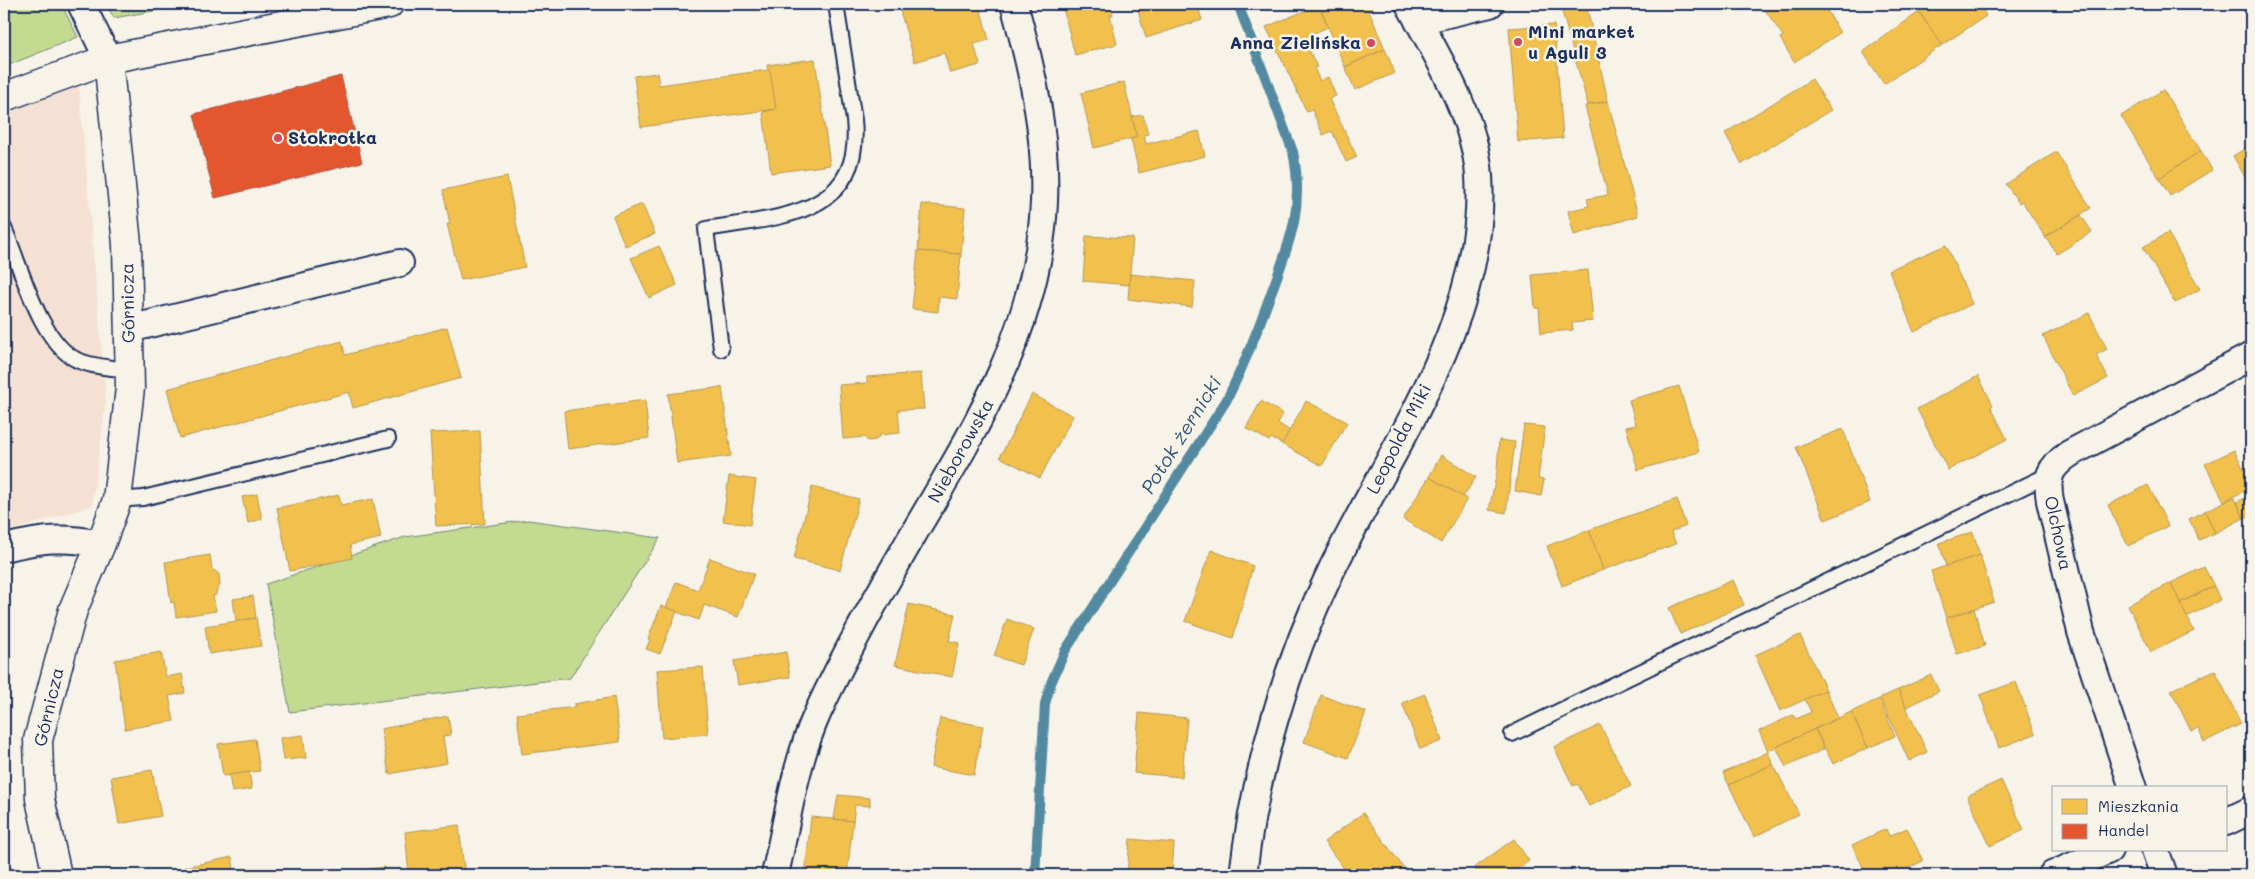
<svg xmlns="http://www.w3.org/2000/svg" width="2255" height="879" viewBox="0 0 2255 879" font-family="Mali,sans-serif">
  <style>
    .built { fill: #f4e1d3 }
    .green { fill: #c3da90; stroke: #6f8477 }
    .homes { fill: #f2c14e; stroke: #b29553 }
    .shops { fill: #e4572e; stroke: #a84b3c }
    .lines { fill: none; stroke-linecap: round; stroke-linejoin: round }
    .stream { stroke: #528aa1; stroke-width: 10 }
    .service-casing { stroke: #1b2f5e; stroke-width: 18 }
    .minor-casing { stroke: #1b2f5e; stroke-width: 30 }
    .tertiary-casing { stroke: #1b2f5e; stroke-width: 31 }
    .service { stroke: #f7f3e8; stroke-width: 14 }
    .minor { stroke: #f7f3e8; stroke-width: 26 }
    .tertiary { stroke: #f7f3e8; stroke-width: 28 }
    .poi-dot { fill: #d1495b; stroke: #f7f3e8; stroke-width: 2 }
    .labels { text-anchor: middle; stroke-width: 5; stroke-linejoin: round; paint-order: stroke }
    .poi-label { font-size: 18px; font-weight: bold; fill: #1b2f5e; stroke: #f7f3e8; text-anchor: start }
    .street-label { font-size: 18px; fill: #1b2f5e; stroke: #f7f3e8 }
    .water-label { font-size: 19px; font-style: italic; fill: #32557a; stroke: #f7f3e8 }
  </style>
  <rect width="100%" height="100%" fill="#f7f3e8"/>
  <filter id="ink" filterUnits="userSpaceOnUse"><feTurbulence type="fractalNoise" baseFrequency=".02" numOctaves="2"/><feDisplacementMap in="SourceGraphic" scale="10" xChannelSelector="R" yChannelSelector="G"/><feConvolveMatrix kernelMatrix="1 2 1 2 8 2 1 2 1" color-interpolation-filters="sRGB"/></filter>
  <g filter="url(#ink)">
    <polygon class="built" points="79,87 106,401 92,506 4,533 4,112"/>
    <g class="green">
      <polygon points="4,4 61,4 78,37 4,67"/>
      <polygon points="106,4 192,4 114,18"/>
      <polygon points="528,520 660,538 570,678 290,712 266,584 405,537"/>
    </g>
    <g class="homes">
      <polygon points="898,4 979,4 989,40 974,44 980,65 950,73 944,53 915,62"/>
      <polygon points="1062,4 1110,4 1113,15 1110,15 1117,44 1075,55"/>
      <polygon points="1160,4 1163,11 1188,4 1197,4 1202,20 1146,38 1138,10"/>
      <polygon points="1322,4 1370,4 1373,10 1369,11 1385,49 1345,67 1319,5"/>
      <polygon points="1560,4 1586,4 1608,101 1588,105"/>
      <polygon points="1761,4 1818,4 1823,11 1827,10 1840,33 1794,62 1780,38 1783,36"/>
      <polygon points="1924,4 1980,4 1986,16 1942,45 1919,12"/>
      <polygon points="1319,5 1328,27 1303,38 1317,67 1314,68 1320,81 1328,77 1336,96 1329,99 1357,157 1346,162 1332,131 1323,135 1312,110 1307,112 1266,27"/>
      <polygon points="1919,12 1942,45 1884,84 1863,52"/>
      <polygon points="1554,25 1563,138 1518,142 1509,28"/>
      <polygon points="1385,49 1395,73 1355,90 1345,67"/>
      <polygon points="815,59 830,165 771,173 763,112 776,109 767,65"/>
      <polygon points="768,70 770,70 776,109 641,127 634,76 657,73 659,85"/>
      <polygon points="1812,79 1831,110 1742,164 1725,133"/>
      <polygon points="1124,82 1137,137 1094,148 1081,93"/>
      <polygon points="2163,90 2201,151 2159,178 2121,116"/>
      <polygon points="1608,101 1638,216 1574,235 1568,211 1589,206 1587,199 1608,195 1585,106"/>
      <polygon points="1143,115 1148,134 1144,135 1146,144 1199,131 1205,156 1139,173 1131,139 1137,137 1132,117"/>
      <polygon points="2251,145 2251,183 2249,184 2233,156"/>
      <polygon points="2201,151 2212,170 2170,196 2159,178"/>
      <polygon points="2056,152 2091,208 2045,237 2022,201 2019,203 2006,184"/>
      <polygon points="507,177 525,267 461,280 447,224 450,224 443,190"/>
      <polygon points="642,204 655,234 625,246 613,216"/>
      <polygon points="922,204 965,208 961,254 918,251"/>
      <polygon points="2081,215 2092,232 2057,254 2045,237"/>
      <polygon points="2168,233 2200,289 2175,303 2143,247"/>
      <polygon points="1086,236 1133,238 1129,285 1083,281"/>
      <polygon points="1946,245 1972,304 1914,332 1889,270"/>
      <polygon points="659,246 677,285 649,298 631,258"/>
      <polygon points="918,251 961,254 957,299 939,297 938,312 912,309"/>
      <polygon points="1588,270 1593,321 1572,323 1573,330 1541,333 1539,308 1535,308 1532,275"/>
      <polygon points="1130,274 1195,281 1192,307 1128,299"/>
      <polygon points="2089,313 2107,349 2096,355 2108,378 2073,396 2043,336"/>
      <polygon points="447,327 461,378 353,408 349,392 180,438 167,389 342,341 345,355"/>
      <polygon points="921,373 924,409 898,410 900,433 880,435 876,440 868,441 864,437 843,439 839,385 867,383 867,377"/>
      <polygon points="1978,376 1993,405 1991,407 2007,439 1948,470 1917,409"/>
      <polygon points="1679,386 1699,452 1638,470 1626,427 1636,425 1629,400"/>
      <polygon points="722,387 731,456 677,463 668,394"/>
      <polygon points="1032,394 1073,416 1040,478 1000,457"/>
      <polygon points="645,400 649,438 568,449 564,411"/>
      <polygon points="1261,401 1283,414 1278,423 1290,431 1282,444 1271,438 1269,441 1246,428"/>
      <polygon points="1306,401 1347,422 1322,466 1282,444"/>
      <polygon points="1524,425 1545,427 1538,479 1544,480 1541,496 1515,491"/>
      <polygon points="1843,429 1870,502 1825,520 1796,447"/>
      <polygon points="480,431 485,524 436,526 430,433"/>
      <polygon points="1499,440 1515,442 1506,513 1489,510 1497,472"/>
      <polygon points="2234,450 2251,483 2251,488 2224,501 2205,464"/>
      <polygon points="1441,455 1476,477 1463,497 1429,477"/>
      <polygon points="729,476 756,480 750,525 723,521"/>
      <polygon points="1429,477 1467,499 1441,543 1403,519"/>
      <polygon points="2148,485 2168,526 2128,546 2108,505"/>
      <polygon points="812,487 859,499 840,570 794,559"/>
      <polygon points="257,494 262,519 248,523 242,497"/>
      <polygon points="339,495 341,505 373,499 381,538 350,545 352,558 290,571 277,508"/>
      <polygon points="2251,495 2251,515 2244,518 2237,502"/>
      <polygon points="2234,497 2244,518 2215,533 2205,511"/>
      <polygon points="1677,499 1686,526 1671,532 1676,544 1603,570 1589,530"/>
      <polygon points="2205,511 2215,533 2199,540 2189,519"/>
      <polygon points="1589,530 1603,570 1562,586 1547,546"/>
      <polygon points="1973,532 1980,555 1946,566 1939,543"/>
      <polygon points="1211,550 1253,566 1233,638 1185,621"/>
      <polygon points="210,555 212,569 219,574 220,585 216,592 216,595 213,596 216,611 176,617 174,602 171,603 165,562"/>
      <polygon points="1980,555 1994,602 1946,618 1931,571"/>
      <polygon points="710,558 754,574 738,617 704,605 699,620 666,608 676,582 698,590"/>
      <polygon points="2204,567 2214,586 2180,603 2171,583"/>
      <polygon points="1733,580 1744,605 1680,634 1669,608"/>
      <polygon points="2171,583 2194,631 2151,652 2128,605"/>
      <polygon points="2214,586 2220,600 2187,617 2180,603"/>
      <polygon points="253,596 256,618 236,621 233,599"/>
      <polygon points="909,604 955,614 949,641 959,643 952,677 895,665"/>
      <polygon points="661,606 677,611 660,654 646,649 650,640 648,639"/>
      <polygon points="1974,609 1985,646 1957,654 1946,618"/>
      <polygon points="256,618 261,646 209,654 205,626"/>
      <polygon points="1007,619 1034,629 1021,665 994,656"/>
      <polygon points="1800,635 1826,690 1780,711 1755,655"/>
      <polygon points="161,652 166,677 182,674 185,693 169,696 174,721 125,729 115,660"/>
      <polygon points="786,652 790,677 738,685 734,661"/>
      <polygon points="703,667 708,734 662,738 657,670"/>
      <polygon points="2215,670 2241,724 2204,742 2198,728 2191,731 2171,690"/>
      <polygon points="1931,675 1939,691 1906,707 1898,690"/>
      <polygon points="2016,682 2035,734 1999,748 1980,695"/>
      <polygon points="1826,690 1838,718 1768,751 1759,731 1793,715 1796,719 1811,712 1805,699"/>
      <polygon points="1898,690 1927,752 1909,761 1880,698"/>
      <polygon points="1425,694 1442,741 1420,749 1402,703"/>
      <polygon points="1321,695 1366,712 1348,758 1304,742"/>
      <polygon points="614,697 620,742 522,754 517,714 575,707 574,704"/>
      <polygon points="1879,699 1895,736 1868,748 1851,712"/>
      <polygon points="1851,712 1868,748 1833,764 1815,729"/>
      <polygon points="1139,713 1187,718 1182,777 1134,773"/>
      <polygon points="448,716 451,735 443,736 447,763 389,774 381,729"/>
      <polygon points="940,718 983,726 974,775 931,767"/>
      <polygon points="1600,725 1631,786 1589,806 1578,784 1573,786 1554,747"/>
      <polygon points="1815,729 1824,749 1786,767 1776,747"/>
      <polygon points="303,735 306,758 283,760 280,738"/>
      <polygon points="255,739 260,771 223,776 218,744"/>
      <polygon points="1768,752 1773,764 1729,785 1723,773"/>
      <polygon points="1773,764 1799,814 1754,837 1729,785"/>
      <polygon points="152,770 161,816 119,824 111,777"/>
      <polygon points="249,772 252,789 232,792 229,775"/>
      <polygon points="2001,780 2024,830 1990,846 1967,796"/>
      <polygon points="838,795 870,798 870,806 855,805 853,821 834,819"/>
      <polygon points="1363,813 1409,875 1349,875 1324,842"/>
      <polygon points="811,817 853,821 847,875 805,875"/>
      <polygon points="459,825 464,869 409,875 405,832"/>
      <polygon points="1907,828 1923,861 1906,869 1909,875 1867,875 1852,845 1886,829 1889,836"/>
      <polygon points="1130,839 1174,843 1172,875 1127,875"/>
      <polygon points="1514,839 1529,861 1509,875 1479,875 1474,868"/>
      <polygon points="232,857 235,875 186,875 185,867"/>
      <polygon points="385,867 386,875 360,875 360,870"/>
    </g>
    <polygon class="shops" points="341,76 362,162 215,198 194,114"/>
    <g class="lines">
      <path class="stream" d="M1035,875l10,-171 6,-21 14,-32 161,-250c18,-35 31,-69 44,-105 19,-52 35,-87 23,-144l-55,-148"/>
      <defs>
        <g id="service">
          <path d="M4,228c17,37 35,114 73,132 16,7 36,8 53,10"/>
          <path d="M721,349l-15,-120c71,-12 158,-12 148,-109l-18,-116"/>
          <polyline points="117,500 143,498 388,439"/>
          <polyline points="1512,734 2050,474"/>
        </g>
        <g id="minor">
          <polyline points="81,4 108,59"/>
          <polyline points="1418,21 1490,4"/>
          <polyline points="129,329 400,263"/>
          <path d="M4,548c38,-9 58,-12 97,-4"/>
          <path d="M2133,788l-52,-156 -31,-131c-4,-24 -1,-33 19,-47l182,-98"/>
          <polyline points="2226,822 2251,810"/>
          <polyline points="2155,850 2164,875"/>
          <path d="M775,875c12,-54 20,-112 43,-163 29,-63 65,-125 100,-186 60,-101 121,-202 126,-324 3,-68 -12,-133 -30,-198"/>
          <path d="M1243,875c12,-104 43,-210 88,-304 59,-122 157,-254 148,-395 -4,-59 -42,-121 -70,-172"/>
          <polyline points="2052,875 2109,850"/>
        </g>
        <g id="tertiary">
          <polyline points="4,97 108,59 389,4"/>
          <polyline points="57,875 40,799 38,740 73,610 101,544 117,500 130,388 127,244 108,59"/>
        </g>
      </defs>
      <use href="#service" class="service-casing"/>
      <use href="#minor" class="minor-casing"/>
      <use href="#tertiary" class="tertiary-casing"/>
      <use href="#service" class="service"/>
      <use href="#minor" class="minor"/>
      <use href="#tertiary" class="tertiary"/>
    </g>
  </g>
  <g class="poi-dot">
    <circle cx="1518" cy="42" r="5"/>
    <circle cx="1371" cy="43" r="5"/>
    <circle cx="278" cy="138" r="5"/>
  </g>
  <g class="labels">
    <g class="poi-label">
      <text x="1528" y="38">Mini market<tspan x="1528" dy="21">u Aguli 3</tspan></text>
      <text x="1361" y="49" text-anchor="end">Anna Zielińska</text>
      <text x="288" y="144">Stokrotka</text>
    </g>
    <g class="street-label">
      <text transform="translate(128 303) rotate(-91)" y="6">Górnicza</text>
      <text transform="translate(1399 439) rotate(-63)" y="6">Leopolda Miki</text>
      <text transform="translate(961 451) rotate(-61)" y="6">Nieborowska</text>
      <text transform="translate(2058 533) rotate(78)" y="6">Olchowa</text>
      <text transform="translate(49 707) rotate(-77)" y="6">Górnicza</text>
    </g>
    <g class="water-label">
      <text transform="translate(1181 435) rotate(-58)" y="7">Potok żernicki</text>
    </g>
  </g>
  <rect width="2255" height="879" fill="none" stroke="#f7f3e8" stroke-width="20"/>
  <rect x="10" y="10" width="2235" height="859" fill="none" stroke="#1b2f5e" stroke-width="2" filter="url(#ink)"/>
  <rect x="2052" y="786" width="175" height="65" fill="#f7f3e8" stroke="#9fa5b1"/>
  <rect x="2062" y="799" width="25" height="15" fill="#f2c14e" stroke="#9fa5b1"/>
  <text x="2098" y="812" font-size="15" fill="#1b2f5e">Mieszkania</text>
  <rect x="2062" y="824" width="25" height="15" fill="#e4572e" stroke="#9fa5b1"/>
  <text x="2098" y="836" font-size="15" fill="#1b2f5e">Handel</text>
</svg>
